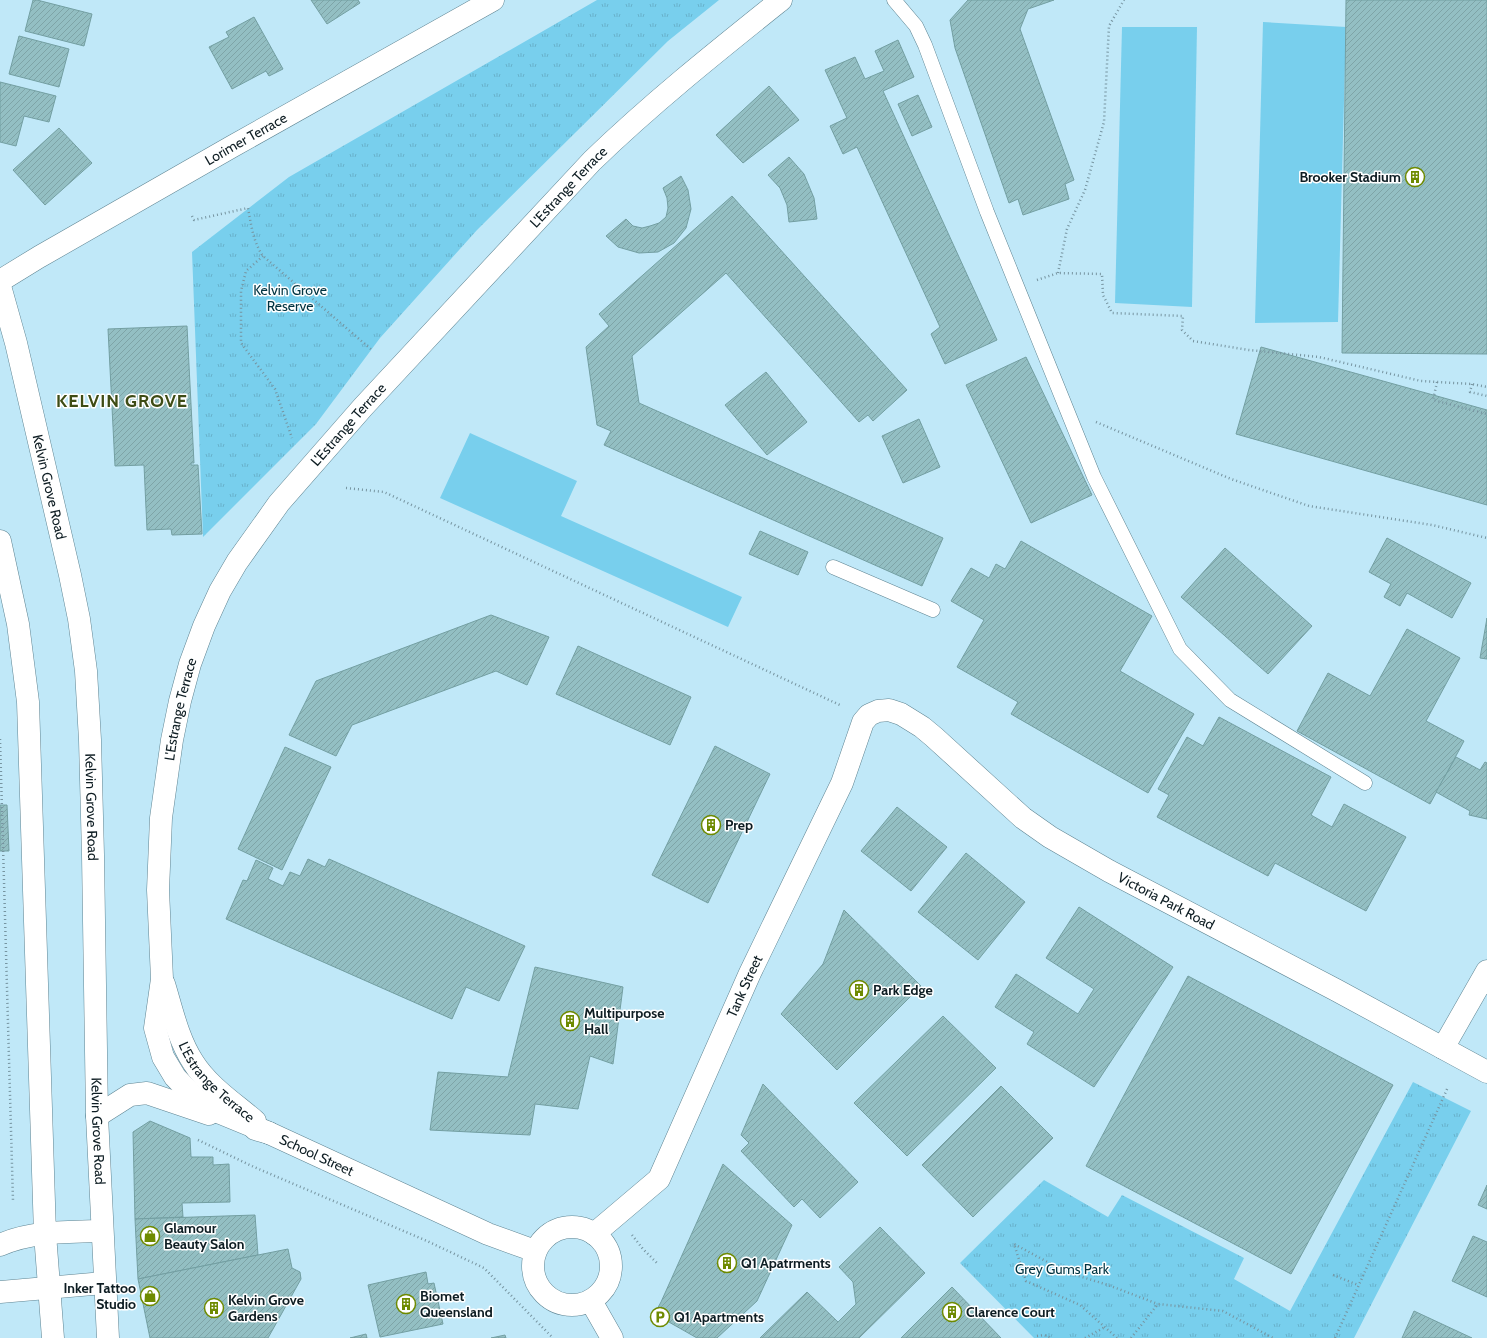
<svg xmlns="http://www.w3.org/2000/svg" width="1487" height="1338" viewBox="0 0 1487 1338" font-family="Cabin,sans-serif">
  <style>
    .park { fill: url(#park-tufts) }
    .pitch { fill: #78cfed }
    .building { fill: url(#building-hatch); stroke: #739fa2 }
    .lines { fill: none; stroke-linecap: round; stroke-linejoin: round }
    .lane-casing { stroke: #5e8492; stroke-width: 15 }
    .street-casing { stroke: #5e8492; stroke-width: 23 }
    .secondary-casing { stroke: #5e8492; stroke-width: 23 }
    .primary-casing { stroke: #5e8492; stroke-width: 23 }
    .path { stroke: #7694a0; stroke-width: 2.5; stroke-dasharray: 1 3; stroke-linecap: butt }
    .lane { stroke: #fff; stroke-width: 14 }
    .street { stroke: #fff; stroke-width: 22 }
    .secondary { stroke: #fff; stroke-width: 22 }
    .primary { stroke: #fff; stroke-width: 22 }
    .labels { text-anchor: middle; stroke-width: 3; stroke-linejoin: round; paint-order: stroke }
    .street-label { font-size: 14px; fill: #0e1d23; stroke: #fff }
    .poi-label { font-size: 14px; font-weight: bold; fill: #0e1d23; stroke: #fff; text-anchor: start }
    .park-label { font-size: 14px; fill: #003442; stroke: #fff }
    .district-label { font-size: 18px; font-weight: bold; letter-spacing: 1px; fill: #3e4c15; stroke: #fff }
  </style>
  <defs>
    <pattern id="park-tufts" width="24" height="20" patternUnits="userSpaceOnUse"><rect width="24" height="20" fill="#78cfed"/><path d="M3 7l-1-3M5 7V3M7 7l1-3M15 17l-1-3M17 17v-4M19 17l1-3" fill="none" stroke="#67b1cb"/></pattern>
    <pattern id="building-hatch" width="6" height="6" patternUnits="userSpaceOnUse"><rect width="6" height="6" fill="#93bfc3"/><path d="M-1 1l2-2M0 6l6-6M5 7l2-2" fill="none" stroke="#7ea4a7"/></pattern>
  </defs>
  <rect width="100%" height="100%" fill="#c0e8f8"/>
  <g class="park">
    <polygon points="597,0 719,0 668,41 477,230 380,338 316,424 203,537 192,252 289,177"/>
    <polygon points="1413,1082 1471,1111 1354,1338 1034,1338 960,1263 1044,1180 1108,1217 1122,1195 1244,1258 1234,1279 1290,1311"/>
  </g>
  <g class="pitch">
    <polygon points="1263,22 1346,27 1338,322 1255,323"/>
    <polygon points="1122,27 1197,27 1192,307 1115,303"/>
    <polygon points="470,433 577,481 561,516 742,597 728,627 440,498"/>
  </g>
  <g class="building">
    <polygon points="33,0 37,0 92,14 84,46 25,31"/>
    <polygon points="311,0 358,0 360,3 327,24"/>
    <polygon points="968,0 1054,0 1028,9 1020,29 1074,180 1065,184 1069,199 1023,215 1018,199 1009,203 955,48 950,20"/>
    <polygon points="1346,0 1487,0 1487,354 1342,353"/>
    <polygon points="254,17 283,69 269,76 266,71 232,89 209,47 229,37 226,32"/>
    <polygon points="19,36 69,49 59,87 9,74"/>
    <polygon points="898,40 914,77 883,91 997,340 945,364 931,334 940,327 857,147 843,154 830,126 847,118 825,70 855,57 865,79 884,71 875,51"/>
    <polygon points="0,82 56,96 49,122 24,116 16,146 0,142"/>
    <polygon points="769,86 799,120 743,163 716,135"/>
    <polygon points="918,95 932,127 912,136 898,104"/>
    <polygon points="59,128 92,163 45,205 13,170"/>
    <polygon points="789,157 804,174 814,198 817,219 789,222 787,205 780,188 768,175"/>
    <polygon points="681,176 688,190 691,209 686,228 674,243 658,252 639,253 618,247 606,236 626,219 633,226 642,228 650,226 659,223 666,217 668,208 667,198 663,188"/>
    <polygon points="732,196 907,390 873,421 868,415 859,422 726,273 632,356 639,403 943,538 922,586 604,445 611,431 597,425 586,347 609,326 599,314"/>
    <polygon points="187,326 194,463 191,463 191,465 198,465 202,534 172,535 171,529 147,530 144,465 115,466 108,329"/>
    <polygon points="1261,347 1487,410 1487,505 1236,434"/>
    <polygon points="1026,357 1092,495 1031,523 966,385"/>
    <polygon points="766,372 807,422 767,455 725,405"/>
    <polygon points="919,419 940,467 903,483 882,436"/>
    <polygon points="760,531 808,552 798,575 749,554"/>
    <polygon points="1387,538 1471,583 1452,618 1407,593 1400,606 1384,597 1391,584 1369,572"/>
    <polygon points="1021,541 1152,616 1120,671 1194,714 1148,793 1011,714 1018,702 957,667 984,620 951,601 971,568 989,578 996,564 1005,569"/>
    <polygon points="1225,548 1312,626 1268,674 1181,597"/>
    <polygon points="491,615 549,637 527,685 496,671 352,725 336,756 289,735 316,681"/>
    <polygon points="1487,618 1487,659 1480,658"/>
    <polygon points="1407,629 1460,658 1426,721 1464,741 1430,804 1297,731 1328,673 1370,696"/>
    <polygon points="578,646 691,697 670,745 556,694"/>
    <polygon points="1219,717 1331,777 1311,815 1332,827 1344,804 1406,837 1366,911 1275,863 1268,876 1157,817 1169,795 1158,789 1187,737 1203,746"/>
    <polygon points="715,746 770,774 708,903 652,875"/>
    <polygon points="285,747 331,767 282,870 238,849"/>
    <polygon points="1456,757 1480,770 1485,762 1487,763 1487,819 1469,815 1470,811 1436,792"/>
    <polygon points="0,805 7,805 9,851 0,851"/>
    <polygon points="897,807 947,847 911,891 861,851"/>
    <polygon points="966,853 1025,902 978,960 918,912"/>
    <polygon points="308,859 325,867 329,859 525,946 499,1001 466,987 452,1019 226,919 243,880 247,881 256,860 273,868 268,879 283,886 290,872 300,876"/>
    <polygon points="1079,907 1173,967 1094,1087 1027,1044 1034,1032 995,1007 1016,974 1078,1014 1094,989 1046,958"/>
    <polygon points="844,910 921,986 837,1070 781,1014 823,964"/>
    <polygon points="535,967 623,987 613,1064 590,1056 578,1109 535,1104 530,1135 430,1130 438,1072 508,1077"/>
    <polygon points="1188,976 1393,1085 1291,1274 1086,1166"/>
    <polygon points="943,1016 996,1068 907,1156 854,1103"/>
    <polygon points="763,1084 858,1182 820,1218 802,1199 794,1207 741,1151 749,1143 741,1135"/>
    <polygon points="1001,1086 1053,1138 973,1217 922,1165"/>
    <polygon points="150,1121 190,1138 191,1157 213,1157 213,1165 229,1164 230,1202 182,1203 183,1217 135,1219 133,1132"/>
    <polygon points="723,1164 792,1225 757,1301 717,1338 697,1338 660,1317 656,1311 661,1302"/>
    <polygon points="1487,1185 1487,1209 1478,1205"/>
    <polygon points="255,1215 258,1255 138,1279 135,1219"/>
    <polygon points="880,1227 925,1273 859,1338 760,1338 807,1292 838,1322 856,1304 853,1282 839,1267"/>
    <polygon points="1473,1236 1487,1242 1487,1297 1452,1281"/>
    <polygon points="288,1249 292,1268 300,1272 301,1279 268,1338 150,1338 138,1279"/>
    <polygon points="426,1272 428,1284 434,1283 443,1324 380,1337 368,1285"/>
    <polygon points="952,1287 1001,1338 901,1338"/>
    <polygon points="1414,1311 1472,1338 1402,1338"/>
    <polygon points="366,1334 367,1338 350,1338"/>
    <polygon points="505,1335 506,1338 491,1338"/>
  </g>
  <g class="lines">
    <defs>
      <g id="lane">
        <polyline points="894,0 916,26 925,45 987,212 1094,477 1180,649 1230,700 1365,783"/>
        <polyline points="833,567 933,610"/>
      </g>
      <g id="street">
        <path id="s1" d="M164,984c8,26 14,55 29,78 15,24 41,41 62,59"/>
        <polyline points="1443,1048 1487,971"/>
        <polyline points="97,1116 130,1095 147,1093 209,1114"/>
        <path id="s2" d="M255,1129l14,4 219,101 47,17"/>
        <path id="s3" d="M269,1133l-63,-26 -10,-8 -21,-22 -12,-20 -8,-29 7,-49 -4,-89 3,-72 11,-78 8,-39 10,-37 14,-38 16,-35 17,-29 42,-59 84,-96 229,-246c60,-58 124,-109 189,-161"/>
        <circle cx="572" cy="1266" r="39"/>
        <path id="s4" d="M594,1234l65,-55 91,-206 92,-190 21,-61 6,-7 9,-4 11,-1 12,4 21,13 12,10 89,81 27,19 59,34 227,119 151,82"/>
        <path d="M0,1245c31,-14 68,-13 102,-14"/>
        <polyline points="0,1292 104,1283"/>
        <polyline points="591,1301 612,1338"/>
      </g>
      <g id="secondary">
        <path id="s5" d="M0,281l39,-24 194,-111 260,-146"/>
      </g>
      <g id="primary">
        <path id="s6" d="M0,286l16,57 54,232 9,44 7,52 4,69 3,115 4,261 11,222"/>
        <polyline points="0,541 18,624 28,702 45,1234 53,1338"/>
      </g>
    </defs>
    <use href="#lane" class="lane-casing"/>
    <use href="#street" class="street-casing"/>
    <use href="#secondary" class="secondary-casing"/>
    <use href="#primary" class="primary-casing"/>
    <g class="path">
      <path d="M192,216l2,4 54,-12c3,16 5,34 15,48l110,95"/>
      <polyline points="263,256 246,271 241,291 241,343 275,389 292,438"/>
      <polyline points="1058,273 1067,229 1085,190 1104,122 1109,26 1124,0"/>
      <polyline points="1037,280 1058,273 1102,274 1103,295 1112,313 1183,316 1182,330 1193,341 1249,350 1319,357 1421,381 1472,384 1487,387"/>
      <polyline points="1437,382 1433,400 1487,414"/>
      <polyline points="1472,384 1470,392 1487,396"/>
      <polyline points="1096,422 1231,479 1309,506 1432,525 1487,538"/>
      <polyline points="346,488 384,492 842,706"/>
      <polyline points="0,739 13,1201"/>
      <polyline points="198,1140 254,1167 427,1241 484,1268 553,1338"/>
      <polyline points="632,1235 643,1249 657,1263"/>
      <polyline points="1333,1275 1358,1285"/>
      <polyline points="1037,1336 1044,1335 1051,1338"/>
      <polyline points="1085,1338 1105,1327"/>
      <polyline points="1117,1338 1080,1305 1026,1281 1014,1244 1066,1272 1108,1285 1158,1304"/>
      <polyline points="1131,1338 1158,1304 1223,1311 1273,1338"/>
      <polyline points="1335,1338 1448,1087"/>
    </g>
    <use href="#lane" class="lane"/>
    <use href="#street" class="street"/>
    <use href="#secondary" class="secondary"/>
    <use href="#primary" class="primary"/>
  </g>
  <defs>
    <symbol id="building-ring" viewBox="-11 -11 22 22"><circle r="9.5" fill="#fff" stroke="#6e8a00" stroke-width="1.5"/><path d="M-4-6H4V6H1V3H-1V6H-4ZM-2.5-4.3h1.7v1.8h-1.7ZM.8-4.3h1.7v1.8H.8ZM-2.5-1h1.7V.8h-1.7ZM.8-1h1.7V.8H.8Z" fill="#6e8a00"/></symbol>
    <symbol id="shop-ring" viewBox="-11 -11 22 22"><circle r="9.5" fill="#fff" stroke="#6e8a00" stroke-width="1.5"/><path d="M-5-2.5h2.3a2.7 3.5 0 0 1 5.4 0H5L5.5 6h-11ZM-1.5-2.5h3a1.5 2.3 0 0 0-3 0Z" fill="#6e8a00"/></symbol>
    <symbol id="parking-ring" viewBox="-11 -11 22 22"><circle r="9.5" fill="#fff" stroke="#6e8a00" stroke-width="1.5"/><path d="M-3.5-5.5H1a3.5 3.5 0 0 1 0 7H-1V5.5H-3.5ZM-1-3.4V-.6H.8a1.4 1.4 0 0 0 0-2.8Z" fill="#6e8a00"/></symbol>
  </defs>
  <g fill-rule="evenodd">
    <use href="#building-ring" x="1404" y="166" width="22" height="22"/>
    <use href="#building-ring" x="700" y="814" width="22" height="22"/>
    <use href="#building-ring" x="848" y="979" width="22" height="22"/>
    <use href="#building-ring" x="559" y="1010" width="22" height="22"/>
    <use href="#shop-ring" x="139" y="1225" width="22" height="22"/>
    <use href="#building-ring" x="716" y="1252" width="22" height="22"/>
    <use href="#shop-ring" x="139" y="1285" width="22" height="22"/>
    <use href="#building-ring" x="395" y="1293" width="22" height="22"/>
    <use href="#building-ring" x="203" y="1297" width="22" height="22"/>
    <use href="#building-ring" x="941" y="1301" width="22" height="22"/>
    <use href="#parking-ring" x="649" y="1306" width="22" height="22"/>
  </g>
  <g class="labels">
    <g class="street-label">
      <text dy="5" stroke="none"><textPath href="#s5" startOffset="284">Lorimer Terrace</textPath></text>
      <text dy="5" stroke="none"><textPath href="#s3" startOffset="1146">L'Estrange Terrace</textPath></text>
      <text dy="5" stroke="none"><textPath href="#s3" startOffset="822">L'Estrange Terrace</textPath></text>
      <text dy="5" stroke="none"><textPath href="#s6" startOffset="207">Kelvin Grove Road</textPath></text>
      <text dy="5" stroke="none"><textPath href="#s3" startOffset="486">L'Estrange Terrace</textPath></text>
      <text dy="5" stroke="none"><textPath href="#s6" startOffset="531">Kelvin Grove Road</textPath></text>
      <text dy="5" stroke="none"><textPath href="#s4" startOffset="955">Victoria Park Road</textPath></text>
      <text dy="5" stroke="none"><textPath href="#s4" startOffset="296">Tank Street</textPath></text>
      <text dy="5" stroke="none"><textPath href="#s1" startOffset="114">L'Estrange Terrace</textPath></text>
      <text dy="5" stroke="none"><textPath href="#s6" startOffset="855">Kelvin Grove Road</textPath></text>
      <text dy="5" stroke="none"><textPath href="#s2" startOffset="67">School Street</textPath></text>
    </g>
    <g class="poi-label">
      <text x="1401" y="182" text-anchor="end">Brooker Stadium</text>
      <text x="725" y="830">Prep</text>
      <text x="873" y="995">Park Edge</text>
      <text x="584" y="1018">Multipurpose<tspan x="584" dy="16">Hall</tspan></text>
      <text x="164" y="1233">Glamour<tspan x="164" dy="16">Beauty Salon</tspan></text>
      <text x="741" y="1268">Q1 Apatrments</text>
      <text x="136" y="1293" text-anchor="end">Inker Tattoo<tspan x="136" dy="16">Studio</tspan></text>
      <text x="420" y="1301">Biomet<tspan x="420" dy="16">Queensland</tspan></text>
      <text x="228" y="1305">Kelvin Grove<tspan x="228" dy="16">Gardens</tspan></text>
      <text x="966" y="1317">Clarence Court</text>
      <text x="674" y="1322">Q1 Apartments</text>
    </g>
    <g class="park-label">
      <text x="290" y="295">Kelvin Grove<tspan x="290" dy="16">Reserve</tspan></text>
      <text x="1062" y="1274">Grey Gums Park</text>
    </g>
    <g class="district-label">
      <text x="122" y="407">KELVIN GROVE</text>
    </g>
  </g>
</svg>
